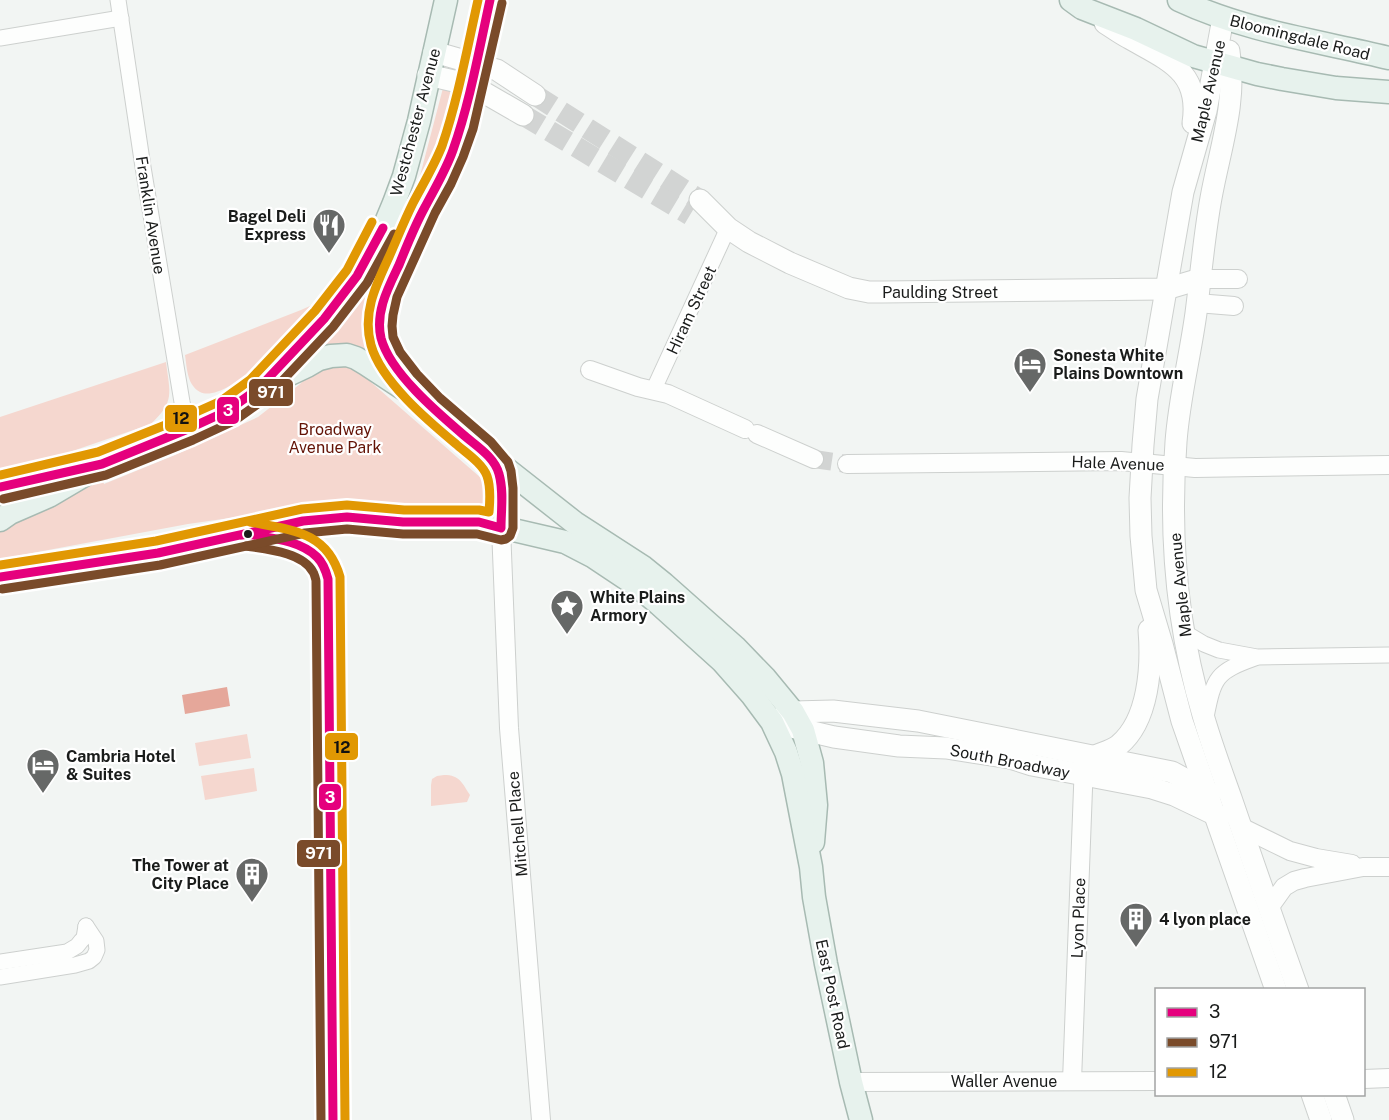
<svg xmlns="http://www.w3.org/2000/svg" width="1389" height="1120" viewBox="0 0 1389 1120" font-family="'Public Sans',sans-serif">
  <style>
    .green { fill: #f5d7cf }
    .water { fill: #e5a79a }
    .lines { fill: none; stroke-linecap: round; stroke-linejoin: round }
    .tertiary-tunnel { stroke: #d2d4d3; stroke-width: 18; stroke-dasharray: 18 9; stroke-linecap: butt }
    .secondary-tunnel { stroke: #d2d4d3; stroke-width: 21; stroke-dasharray: 21 10; stroke-linecap: butt }
    .minor-casing { stroke: #cdd0ce; stroke-width: 17 }
    .tertiary-casing { stroke: #cdd0ce; stroke-width: 20 }
    .secondary-casing { stroke: #cdd0ce; stroke-width: 23 }
    .primary-casing { stroke: #a7bab2; stroke-width: 25 }
    .minor { stroke: #fdfefd; stroke-width: 15 }
    .tertiary { stroke: #fdfefd; stroke-width: 18 }
    .secondary { stroke: #fdfefd; stroke-width: 21 }
    .primary { stroke: #e7f2ed; stroke-width: 22 }
    .bus-1-casing { stroke: #fff; stroke-width: 14 }
    .bus-2-casing { stroke: #fff; stroke-width: 14 }
    .bus-3-casing { stroke: #fff; stroke-width: 14 }
    .bus-1 { stroke: #e5007d; stroke-width: 9 }
    .bus-2 { stroke: #7a4b2a; stroke-width: 9 }
    .bus-3 { stroke: #e19803; stroke-width: 9 }
    .bus-dot { fill: #1a1c1b; stroke: #fff; stroke-width: 2 }
    .labels { text-anchor: middle; stroke-width: 4.5; stroke-linejoin: round; paint-order: stroke }
    .street-label { font-size: 16px; fill: #1a1c1b; stroke: #fff }
    .poi-label { font-size: 16px; font-weight: bold; fill: #1a1c1b; stroke: #fff; text-anchor: start }
    .park-label { font-size: 16px; fill: #631306; stroke: #fff }
    .line-badge { stroke: #fff; stroke-width: 2 }
    .badge-label { font-size: 16px; text-anchor: middle; font-weight: bold; fill: #fff }
    .pale-badge-label { font-size: 16px; text-anchor: middle; font-weight: bold; fill: #111 }
  </style>
  <rect width="100%" height="100%" fill="#f2f5f3"/>
  <g class="green">
    <path d="M443,88l9,1 1,4 -15,56 -14,39 -45,171 -14,18 116,101c6,8 10,15 3,25l-4,1 -138,-2 -154,22 -188,35v-58l35,-11 63,-25 6,19 71,-29 83,-38 42,-33 11,-11 1,-20 33,-36 17,-21 20,-31 16,-30 18,-44z"/>
    <path d="M321,301l2,1c-19,20 -95,104 -123,90 -13,-7 -13,-24 -15,-37l116,-45z"/>
    <path d="M166,362c4,32 9,39 -15,62l-151,52v-59z"/>
    <polygon points="247,734 251,758 199,766 195,743"/>
    <polygon points="254,768 257,791 205,800 201,776"/>
    <path d="M444,775c16,0 18,8 26,20l-3,7 -36,4v-21l1,-6 5,-3z"/>
  </g>
  <polygon class="water" points="227,687 230,706 185,714 182,695"/>
  <g class="lines">
    <polyline class="tertiary-tunnel" points="814,459 847,464"/>
    <g class="secondary-tunnel">
      <polyline points="535,95 700,200"/>
      <polyline points="523,115 690,215"/>
    </g>
    <defs>
      <g id="minor">
        <polyline points="118,0 143,167 182,402 188,429"/>
        <polyline points="0,38 121,18"/>
        <polyline points="653,391 728,228"/>
        <polyline points="1184,632 1204,644 1219,650 1257,657 1389,655"/>
        <path d="M1206,717c8,-40 10,-45 49,-59"/>
        <polyline points="0,962 67,952 77,946 81,941 84,938 86,926"/>
        <polyline points="0,977 75,965 89,961 94,957 97,950 96,941 86,926"/>
      </g>
      <g id="tertiary">
        <polyline points="1200,279 1238,279"/>
        <polyline points="1197,303 1234,306"/>
        <polyline points="590,370 638,387 668,394 745,429"/>
        <polyline points="757,434 814,459"/>
        <polyline points="847,464 1121,461 1195,468 1389,465"/>
        <polyline points="501,528 509,728 541,1120"/>
        <polyline points="1241,827 1290,851 1316,858 1352,864"/>
        <polyline points="1269,908 1284,887 1294,881 1305,878 1363,867 1389,867"/>
        <polyline points="1364,1079 1389,1078"/>
        <polyline points="1072,1081 1084,762"/>
        <polyline points="851,1082 1156,1081"/>
      </g>
      <g id="secondary">
        <polyline points="1223,18 1206,111 1183,192 1147,399 1143,445 1140,498 1141,536 1146,590 1162,644 1182,721 1276,990"/>
        <path d="M1105,23c8,5 16,11 24,15 38,22 72,33 64,85"/>
        <path d="M1229,51c8,52 -9,97 -18,147 -7,38 -10,77 -15,115 -6,44 -17,86 -20,129 -7,91 1,186 27,273 8,28 18,55 28,83 22,64 44,128 67,192"/>
        <polyline points="434,52 497,70 535,95"/>
        <polyline points="428,75 471,85 523,115"/>
        <polyline points="700,200 728,228 749,242 790,263 849,288 869,292 882,292 1166,289 1200,279"/>
        <path d="M248,534c29,6 75,8 80,45 1,10 1,22 1,32l4,509"/>
        <polyline points="772,722 793,712 833,711 918,721 1172,772 1205,790 1210,794"/>
        <polyline points="787,726 834,737 899,746 946,748 1010,758 1032,765 1152,788 1174,795 1220,817"/>
        <path d="M1093,757c8,-4 19,-6 26,-12 30,-25 33,-79 30,-115"/>
        <polyline points="1312,1094 1321,1120"/>
        <polyline points="1334,1094 1343,1120"/>
      </g>
      <g id="primary">
        <polyline points="490,0 461,126 452,153 441,178 424,208 392,279 382,306 380,321 381,335 384,348 391,360 408,380 436,410 477,446 575,523 643,567 664,584 735,647 765,678 793,712 803,730 812,763 816,805 813,842"/>
        <polyline points="1071,0 1082,8 1136,29 1193,56 1257,74 1282,79 1336,88 1389,92"/>
        <path d="M1179,0c66,31 139,41 210,58"/>
        <polyline points="271,383 307,366 319,359 331,356 347,355 356,358 366,364 407,391"/>
        <polyline points="489,458 497,467 500,476 501,528"/>
        <polyline points="0,487 37,478 102,464 188,429 227,411 258,389 324,319 357,276 384,227 394,203 404,176 419,121 446,0"/>
        <polyline points="0,520 10,513 49,496 88,473"/>
        <polyline points="0,577 158,553 303,521 347,517 403,522 479,522 565,542 594,557 636,585 659,604 722,661 752,695 772,722 786,752 793,774 811,867 814,897 826,964 851,1082 861,1120"/>
      </g>
    </defs>
    <use href="#minor" class="minor-casing"/>
    <use href="#tertiary" class="tertiary-casing"/>
    <use href="#secondary" class="secondary-casing"/>
    <use href="#primary" class="primary-casing"/>
    <use href="#minor" class="minor"/>
    <use href="#tertiary" class="tertiary"/>
    <use href="#secondary" class="secondary"/>
    <use href="#primary" class="primary"/>
    <defs>
      <g id="bus-1">
        <polyline points="0,487 102,464 188,429 227,411 258,389 324,319 357,276 383,228"/>
        <path d="M242,535l6,-1c22,4 52,6 69,23 6,6 9,14 11,22l5,541"/>
        <path d="M0,577l158,-24 145,-32 44,-4 56,5h76l22,6c0,-17 3,-37 -2,-54 -4,-16 -21,-27 -33,-37 -27,-23 -76,-64 -85,-99 -6,-26 7,-50 18,-73 8,-20 16,-40 26,-58 10,-19 21,-37 28,-57 17,-48 26,-100 37,-150"/>
      </g>
      <g id="bus-2">
        <polyline points="3,499 106,475 193,440 234,421 266,398 333,327 367,283 394,234"/>
        <path d="M246,546c19,3 57,6 67,26 1,1 3,8 3,9l5,539"/>
        <polyline points="2,589 160,565 305,533 347,529 403,534 477,534 501,540 506,539 510,536 513,528 513,488 511,471 508,462 491,442 440,398 417,374 400,352 393,337 392,326 393,315 397,297 435,213 451,184 463,157 473,129 502,3"/>
      </g>
      <g id="bus-3">
        <polyline points="0,475 98,452 183,418 221,401 250,380 315,311 347,270 372,222"/>
        <path d="M250,522c41,8 77,9 90,55l5,543"/>
        <path d="M0,565l156,-24 146,-32 45,-4 57,5h75l10,2c1,-11 2,-25 -2,-36 -5,-13 -21,-23 -31,-32 -29,-24 -75,-63 -85,-99 -9,-32 5,-60 18,-88 8,-18 15,-36 24,-54 10,-19 21,-37 29,-57 16,-47 25,-97 36,-146"/>
      </g>
    </defs>
    <use href="#bus-1" class="bus-1-casing"/>
    <use href="#bus-2" class="bus-2-casing"/>
    <use href="#bus-3" class="bus-3-casing"/>
    <use href="#bus-1" class="bus-1"/>
    <use href="#bus-2" class="bus-2"/>
    <use href="#bus-3" class="bus-3"/>
  </g>
  <defs>
    <symbol id="restaurant-pin" viewBox="-11 -11 22 30"><path d="M0 17L-7.5 6A9.5 9.5 0 1 1 7.5 6Z" fill="#666867" stroke="#fff"/><path d="M-5-6h1v4h1v-4h1v4h1v-4h1v5L-1.5 .5V6h-2V.5L-5-1ZM5-6V6H3V1.5H1.5Q1.5-4 5-6Z" fill="#fff"/></symbol>
    <symbol id="hotel-pin" viewBox="-11 -11 22 30"><path d="M0 17L-7.5 6A9.5 9.5 0 1 1 7.5 6Z" fill="#666867" stroke="#fff"/><path d="M-6-4.5h1.5V1H6V5H4.5V3h-9V5H-6ZM-4 0a1.8 1.8 0 1 1 3.6 0ZM.5 0V-2.5h3Q6-2.5 6 0Z" fill="#fff"/></symbol>
    <symbol id="sight-pin" viewBox="-11 -11 22 30"><path d="M0 17L-7.5 6A9.5 9.5 0 1 1 7.5 6Z" fill="#666867" stroke="#fff"/><path d="M0-6L1.8-2.2L6-1.7L2.9 1.2L3.7 5.4L0 3.3L-3.7 5.4L-2.9 1.2L-6-1.7L-1.8-2.2Z" fill="#fff"/></symbol>
    <symbol id="building-pin" viewBox="-11 -11 22 30"><path d="M0 17L-7.5 6A9.5 9.5 0 1 1 7.5 6Z" fill="#666867" stroke="#fff"/><path d="M-4-6H4V6H1V3H-1V6H-4ZM-2.5-4.3h1.7v1.8h-1.7ZM.8-4.3h1.7v1.8H.8ZM-2.5-1h1.7V.8h-1.7ZM.8-1h1.7V.8H.8Z" fill="#fff"/></symbol>
  </defs>
  <g fill-rule="evenodd">
    <use href="#restaurant-pin" x="310" y="206" width="38" height="52"/>
    <use href="#hotel-pin" x="1011" y="345" width="38" height="52"/>
    <use href="#sight-pin" x="548" y="587" width="38" height="52"/>
    <use href="#hotel-pin" x="24" y="746" width="38" height="52"/>
    <use href="#building-pin" x="233" y="855" width="38" height="52"/>
    <use href="#building-pin" x="1117" y="900" width="38" height="52"/>
  </g>
  <circle class="bus-dot" cx="248" cy="534" r="5"/>
  <g class="labels">
    <g class="street-label">
      <text transform="translate(1300 37) rotate(14)" y="6">Bloomingdale Road</text>
      <text transform="translate(1208 91) rotate(-77)" y="6">Maple Avenue</text>
      <text transform="translate(415 122) rotate(-75)" y="6">Westchester Avenue</text>
      <text transform="translate(151 215) rotate(81)" y="6">Franklin Avenue</text>
      <text x="940" y="298">Paulding Street</text>
      <text transform="translate(691 310) rotate(-65)" y="6">Hiram Street</text>
      <text transform="translate(1118 463) rotate(2)" y="6">Hale Avenue</text>
      <text transform="translate(1180 585) rotate(-96)" y="6">Maple Avenue</text>
      <text transform="translate(1010 761) rotate(11)" y="6">South Broadway</text>
      <text transform="translate(517 824) rotate(-95)" y="6">Mitchell Place</text>
      <text transform="translate(1078 918) rotate(-88)" y="6">Lyon Place</text>
      <text transform="translate(833 994) rotate(78)" y="6">East Post Road</text>
      <text x="1004" y="1087">Waller Avenue</text>
    </g>
    <g class="poi-label">
      <text x="306" y="222" text-anchor="end">Bagel Deli<tspan x="306" dy="18">Express</tspan></text>
      <text x="1053" y="361">Sonesta White<tspan x="1053" dy="18">Plains Downtown</tspan></text>
      <text x="590" y="603">White Plains<tspan x="590" dy="18">Armory</tspan></text>
      <text x="66" y="762">Cambria Hotel<tspan x="66" dy="18">&amp; Suites</tspan></text>
      <text x="229" y="871" text-anchor="end">The Tower at<tspan x="229" dy="18">City Place</tspan></text>
      <text x="1159" y="925">4 lyon place</text>
    </g>
    <g class="park-label">
      <text x="335" y="435">Broadway<tspan x="335" dy="18">Avenue Park</tspan></text>
    </g>
  </g>
  <g class="line-badge">
    <rect x="248" y="378" width="46" height="29" rx="6" fill="#7a4b2a"/>
    <rect x="216" y="396" width="24" height="29" rx="6" fill="#e5007d"/>
    <rect x="164" y="404" width="34" height="29" rx="6" fill="#e19803"/>
    <rect x="324" y="732" width="35" height="29" rx="6" fill="#e19803"/>
    <rect x="318" y="783" width="24" height="28" rx="6" fill="#e5007d"/>
    <rect x="296" y="839" width="45" height="29" rx="6" fill="#7a4b2a"/>
  </g>
  <g class="badge-label">
    <text x="271" y="398">971</text>
    <text x="228" y="416">3</text>
    <text x="330" y="803">3</text>
    <text x="319" y="859">971</text>
  </g>
  <g class="pale-badge-label">
    <text x="181" y="424">12</text>
    <text x="342" y="753">12</text>
  </g>
  <rect x="1155" y="988" width="210" height="108" fill="#ffffff" stroke="#a3a4a4" stroke-width="1.5"/>
  <rect x="1167" y="1008" width="30" height="9" fill="#e5007d" stroke="#a3a4a4" stroke-width="1.5"/>
  <text x="1209" y="1018" font-size="18" fill="#1a1c1b">3</text>
  <rect x="1167" y="1038" width="30" height="9" fill="#7a4b2a" stroke="#a3a4a4" stroke-width="1.5"/>
  <text x="1209" y="1048" font-size="18" fill="#1a1c1b">971</text>
  <rect x="1167" y="1068" width="30" height="9" fill="#e19803" stroke="#a3a4a4" stroke-width="1.5"/>
  <text x="1209" y="1078" font-size="18" fill="#1a1c1b">12</text>
</svg>
